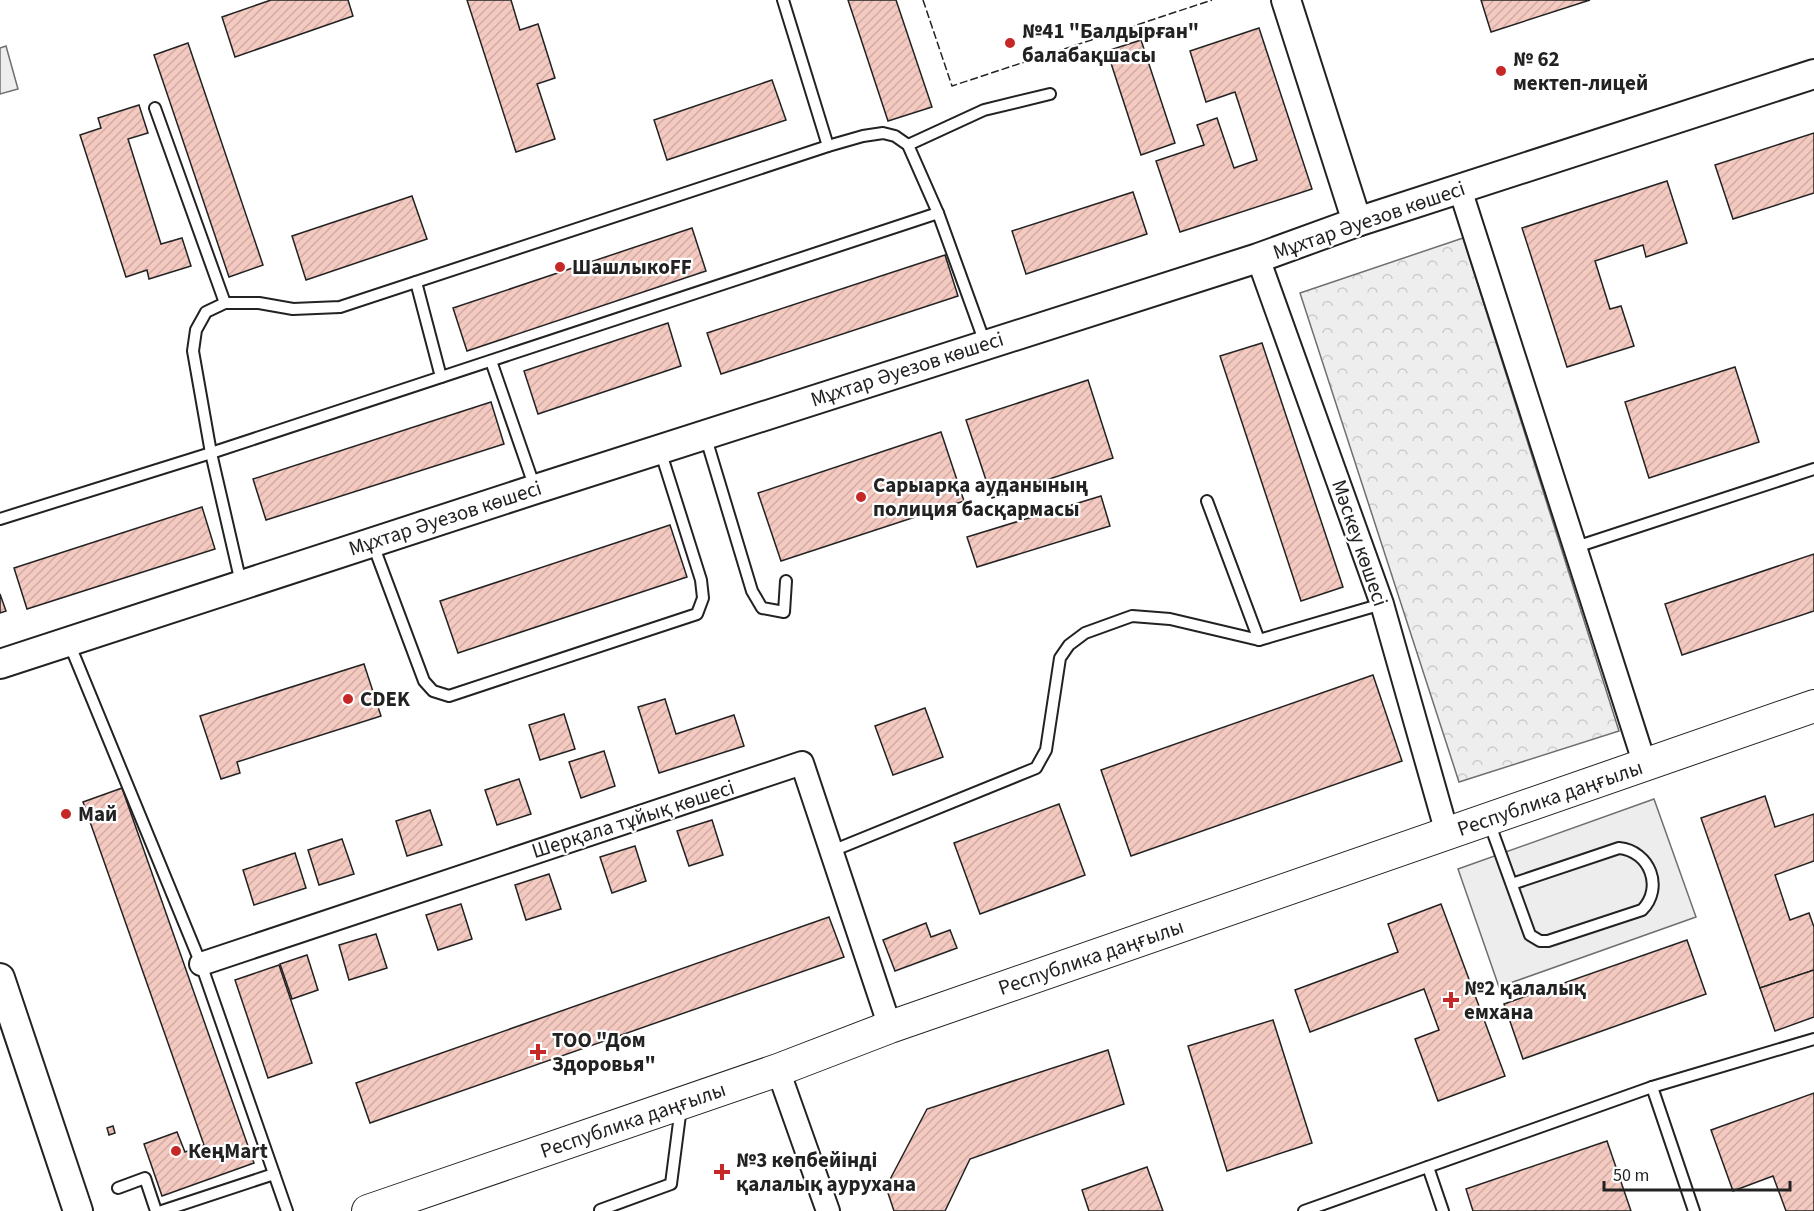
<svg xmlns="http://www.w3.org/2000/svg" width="1814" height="1211" viewBox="0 0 1814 1211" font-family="'Source Sans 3',sans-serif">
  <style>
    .green { fill: #eee; stroke: #6f6f6f; stroke-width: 1.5 }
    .park { fill: url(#park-crowns); stroke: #6f6f6f; stroke-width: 1.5 }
    .parking { fill: #ededed; stroke: #6f6f6f; stroke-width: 1.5 }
    .building { fill: url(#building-hatch); stroke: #222; stroke-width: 1.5 }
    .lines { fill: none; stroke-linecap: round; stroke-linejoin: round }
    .service-casing { stroke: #222; stroke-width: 14 }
    .minor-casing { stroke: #222; stroke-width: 26 }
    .tertiary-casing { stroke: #222; stroke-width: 32 }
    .secondary-casing { stroke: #222; stroke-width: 34 }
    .service { stroke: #fff; stroke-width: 10 }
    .minor { stroke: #fff; stroke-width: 22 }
    .tertiary { stroke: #fff; stroke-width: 28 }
    .secondary { stroke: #fff; stroke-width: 32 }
    .fence { stroke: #222; stroke-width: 1.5; stroke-dasharray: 8 3; stroke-linecap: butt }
    .poi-dot { fill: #c62828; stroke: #fff; stroke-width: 2 }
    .labels { text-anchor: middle; stroke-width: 4.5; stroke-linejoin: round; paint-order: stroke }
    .poi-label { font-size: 21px; font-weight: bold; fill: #222; stroke: #fff; text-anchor: start }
    .street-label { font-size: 21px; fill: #222; stroke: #fff }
  </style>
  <defs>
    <pattern id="park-crowns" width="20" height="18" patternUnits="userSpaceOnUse" patternTransform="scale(1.5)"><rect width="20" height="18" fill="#eee"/><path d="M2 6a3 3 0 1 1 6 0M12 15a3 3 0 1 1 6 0" fill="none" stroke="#ccc"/></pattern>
    <pattern id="building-hatch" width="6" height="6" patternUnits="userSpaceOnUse" patternTransform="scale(1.5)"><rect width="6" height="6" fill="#f3c9c0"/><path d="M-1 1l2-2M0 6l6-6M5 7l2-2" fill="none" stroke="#d0aca5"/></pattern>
  </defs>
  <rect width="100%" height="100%" fill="#fff"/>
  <polygon class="green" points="6,46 18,89 0,94 0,48"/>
  <polygon class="park" points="1463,238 1619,731 1459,782 1300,293"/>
  <polygon class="parking" points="1654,799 1696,917 1499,987 1458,869"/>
  <g class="building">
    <polygon points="271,0 348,0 353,16 235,57 222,17"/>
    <polygon points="467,0 511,0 520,30 538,24 555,78 537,84 555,139 516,152"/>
    <polygon points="848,0 896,0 932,107 888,121"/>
    <polygon points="1481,0 1590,0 1491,32"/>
    <polygon points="1259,28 1312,189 1180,232 1156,161 1204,145 1197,125 1217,118 1234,168 1257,160 1235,92 1206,102 1190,51"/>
    <polygon points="1141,40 1175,143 1141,155 1107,51"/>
    <polygon points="188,43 263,265 229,277 154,55"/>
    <polygon points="772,80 786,120 667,160 654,120"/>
    <polygon points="139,105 148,133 128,139 161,244 182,238 191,266 149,279 147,270 126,277 80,135 101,128 98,118"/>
    <polygon points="1814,133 1814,193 1733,219 1715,165"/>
    <polygon points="1667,181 1687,243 1646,257 1643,245 1595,261 1610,309 1621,306 1634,346 1567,367 1522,228"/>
    <polygon points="1133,192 1147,234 1026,274 1012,231"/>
    <polygon points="412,196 427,239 306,280 292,236"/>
    <polygon points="692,228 706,271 467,351 453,308"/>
    <polygon points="945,255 958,296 721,374 707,333"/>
    <polygon points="668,323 681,366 538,414 524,371"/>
    <polygon points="1262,343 1343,587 1301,601 1220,356"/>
    <polygon points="1735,367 1759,442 1649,478 1625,402"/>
    <polygon points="1088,380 1113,458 992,498 966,420"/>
    <polygon points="491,402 504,444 266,520 253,479"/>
    <polygon points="941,432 964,501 781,561 758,493"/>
    <polygon points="1101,496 1110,526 977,567 967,537"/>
    <polygon points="202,507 215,549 27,609 14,568"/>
    <polygon points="670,525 687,577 458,653 440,601"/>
    <polygon points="1814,554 1814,611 1682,655 1665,604"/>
    <polygon points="0,594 6,611 0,613"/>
    <polygon points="364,664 381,716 237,762 240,773 221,779 200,716"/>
    <polygon points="1373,675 1402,761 1131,856 1101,770"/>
    <polygon points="665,699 676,734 734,715 744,746 659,773 638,707"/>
    <polygon points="925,708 943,757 893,775 875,726"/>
    <polygon points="564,714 575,749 540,760 529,725"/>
    <polygon points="604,751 615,786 581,798 569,762"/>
    <polygon points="519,779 531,814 497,825 485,790"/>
    <polygon points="122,788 254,1163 162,1196 144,1144 177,1132 185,1152 204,1145 83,802"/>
    <polygon points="1765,796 1775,827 1814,814 1814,861 1775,875 1790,920 1809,913 1814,927 1814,970 1760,988 1701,818"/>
    <polygon points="1059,804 1085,875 980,914 954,843"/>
    <polygon points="430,810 442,845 407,856 396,821"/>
    <polygon points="712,820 723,855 689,866 677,831"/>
    <polygon points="342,839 354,874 319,885 308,850"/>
    <polygon points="635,846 646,881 612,893 600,857"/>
    <polygon points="295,853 306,888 254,905 243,870"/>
    <polygon points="549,874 561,909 526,920 515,885"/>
    <polygon points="461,904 472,939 438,950 426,915"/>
    <polygon points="1441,904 1505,1076 1438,1101 1415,1039 1439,1030 1424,989 1310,1032 1295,990 1398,952 1388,924"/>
    <polygon points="829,917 844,957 370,1123 356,1083"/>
    <polygon points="926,923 931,937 950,930 957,948 895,971 883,940"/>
    <polygon points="376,934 387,968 349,980 339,945"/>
    <polygon points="1687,940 1706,994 1523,1059 1504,1004"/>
    <polygon points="307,955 318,990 292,999 280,964"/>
    <polygon points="279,965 312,1063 268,1078 235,980"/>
    <polygon points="1814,970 1814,1017 1775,1031 1760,988"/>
    <polygon points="1273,1020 1312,1143 1227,1171 1188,1046"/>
    <polygon points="1108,1050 1124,1104 970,1159 945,1211 894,1211 886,1187 927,1109"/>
    <polygon points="1814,1093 1814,1211 1786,1211 1773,1176 1733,1191 1711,1130"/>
    <polygon points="113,1126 115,1133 109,1135 107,1128"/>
    <polygon points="1607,1141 1631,1211 1473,1211 1466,1189"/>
    <polygon points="1147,1167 1163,1211 1089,1211 1082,1190"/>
  </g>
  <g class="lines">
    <defs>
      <g id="service">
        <polyline points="783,0 828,146"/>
        <polyline points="155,108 225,303"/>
        <polyline points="908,145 984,110 1050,94"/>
        <polyline points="416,282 441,377"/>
        <polyline points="491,361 535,488"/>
        <polyline points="705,435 752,591 762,608 784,612 786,581"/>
        <polyline points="1207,501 1259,640"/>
        <polyline points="0,519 211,453 938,213 985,343"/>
        <polyline points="372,542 424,681 433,691 449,696 697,614 703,598 701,580 660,450"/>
        <polyline points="1576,547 1814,469"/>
        <polyline points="241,583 211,453 193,351 196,330 206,312 225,303 259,303 293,309 340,307 828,146 863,136 883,133 895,136 908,145 938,213"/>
        <polyline points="69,643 201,964 287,1211"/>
        <path d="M1489,822l41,113 10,6h8l94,-31c22,-22 8,-59 -23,-62l-107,36"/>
        <polyline points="832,851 1036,768 1046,750 1060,658 1069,645 1085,633 1132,616 1170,619 1259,640 1382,604"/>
        <polyline points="1652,1087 1694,1211"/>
        <polyline points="1428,1167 1443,1211"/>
        <polyline points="118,1188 145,1178 156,1211"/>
        <polyline points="600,1210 671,1184 681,1107"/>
        <polyline points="162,1211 274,1174"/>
        <polyline points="1304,1211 1652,1087 1814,1039"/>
      </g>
      <g id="minor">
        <polyline points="1460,189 1645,765"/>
        <polyline points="1258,258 1382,604 1447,833"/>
        <polyline points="201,964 802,763 890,1027"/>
        <polyline points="778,1070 828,1211"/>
      </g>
      <g id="tertiary">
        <polyline points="1286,0 1357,222"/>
        <polyline points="0,664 536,489 1258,258 1357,222 1814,74"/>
        <polyline points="0,978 78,1211"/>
      </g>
      <polyline id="secondary" points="368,1211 778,1070 890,1027 1814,706"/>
    </defs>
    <use href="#service" class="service-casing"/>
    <use href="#minor" class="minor-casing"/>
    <use href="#tertiary" class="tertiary-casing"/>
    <use href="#secondary" class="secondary-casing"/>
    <use href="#service" class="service"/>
    <use href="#minor" class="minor"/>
    <use href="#tertiary" class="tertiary"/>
    <use href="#secondary" class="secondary"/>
    <polyline class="fence" points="923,0 952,86 1212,0"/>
  </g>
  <g class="poi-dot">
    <circle cx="1010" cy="43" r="6"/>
    <circle cx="1501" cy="71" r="6"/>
    <circle cx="560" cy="267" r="6"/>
    <circle cx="861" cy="497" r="6"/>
    <circle cx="348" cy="699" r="6"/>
    <circle cx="66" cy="814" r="6"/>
    <path d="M1448 991h6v6h6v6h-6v6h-6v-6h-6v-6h6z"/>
    <path d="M535 1043h6v6h6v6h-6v6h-6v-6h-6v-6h6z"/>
    <circle cx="176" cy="1151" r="6"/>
    <path d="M719 1163h6v6h6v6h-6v6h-6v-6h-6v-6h6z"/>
  </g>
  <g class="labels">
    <g class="poi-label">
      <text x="1022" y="38">№41 "Балдырған"<tspan x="1022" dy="24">балабақшасы</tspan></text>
      <text x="1513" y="66">№ 62<tspan x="1513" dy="24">мектеп-лицей</tspan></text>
      <text x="572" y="274">ШашлыкoFF</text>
      <text x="873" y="492">Сарыарқа ауданының<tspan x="873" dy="24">полиция басқармасы</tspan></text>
      <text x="360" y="706">CDEK</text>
      <text x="78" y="821">Май</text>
      <text x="1464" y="995">№2 қалалық<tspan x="1464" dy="24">емхана</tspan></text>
      <text x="552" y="1047">ТОО "Дом<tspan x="552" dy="24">Здоровья"</tspan></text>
      <text x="188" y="1158">КеңMart</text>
      <text x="736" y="1167">№3 көпбейінді<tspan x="736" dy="24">қалалық аурухана</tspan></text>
    </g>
    <g class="street-label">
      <text transform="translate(1369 220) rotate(-19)" y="7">Мұхтар Әуезов көшесі</text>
      <text transform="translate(907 369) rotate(-18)" y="7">Мұхтар Әуезов көшесі</text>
      <text transform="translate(445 518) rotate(-18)" y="7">Мұхтар Әуезов көшесі</text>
      <text transform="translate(1360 543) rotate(71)" y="7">Мәскеу көшесі</text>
      <text transform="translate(1550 798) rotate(-19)" y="7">Республика даңғылы</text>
      <text transform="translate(633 819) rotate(-18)" y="7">Шерқала тұйық көшесі</text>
      <text transform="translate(1091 957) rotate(-19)" y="7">Республика даңғылы</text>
      <text transform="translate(633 1120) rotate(-19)" y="7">Республика даңғылы</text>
    </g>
  </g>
  <path d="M1604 1181v9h186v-9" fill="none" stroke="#222222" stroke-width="3"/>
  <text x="1613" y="1181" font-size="18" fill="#222222" stroke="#ffffff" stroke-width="4.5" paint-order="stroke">50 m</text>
</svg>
